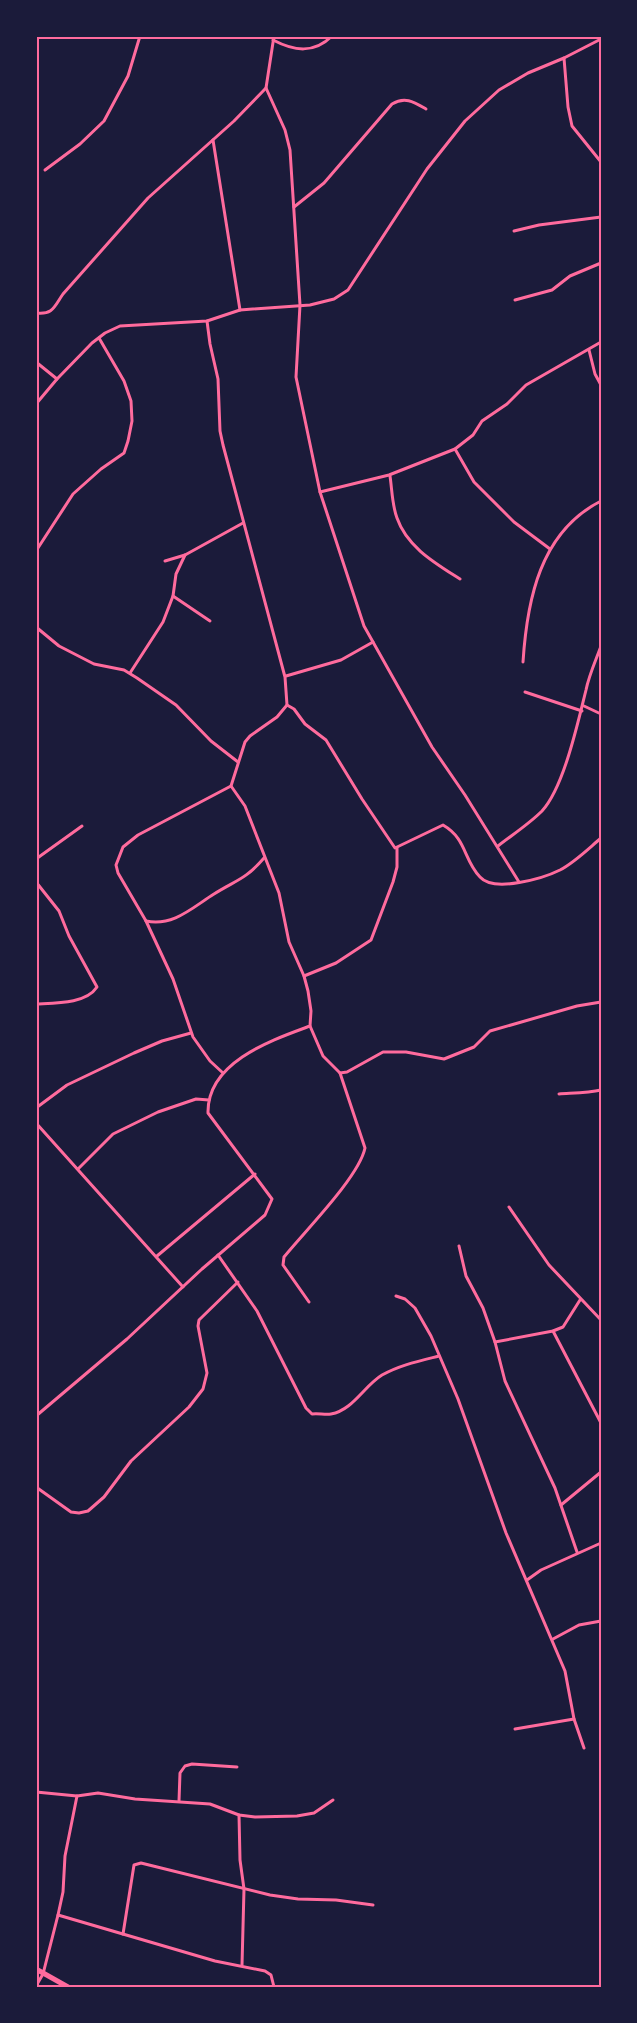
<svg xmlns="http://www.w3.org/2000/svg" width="637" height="2023" viewBox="0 0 637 2023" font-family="'Times New Roman',serif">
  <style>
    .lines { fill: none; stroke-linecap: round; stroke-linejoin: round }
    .minor { stroke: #ff6b9d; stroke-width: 3 }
    .trunk { stroke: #ff6b9d; stroke-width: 5 }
    .neatline { fill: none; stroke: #ff6b9d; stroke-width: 2 }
  </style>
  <rect width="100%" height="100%" fill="#1b1b3a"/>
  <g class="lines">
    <g class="minor">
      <polyline points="274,36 266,88 285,130 290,150 300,305 296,377 320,492 364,626 432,747 465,795 519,882"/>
      <path d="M273,40c21,11 41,14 59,-4"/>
      <polyline points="564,58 601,39"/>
      <polyline points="213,140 240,310"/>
      <polyline points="45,170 80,144 104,121 128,76 140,36"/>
      <path d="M294,207l30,-24 68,-79c13,-8 22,-2 34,5"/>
      <polyline points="514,231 539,225 601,217"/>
      <polyline points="515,300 552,290 570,276 601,263"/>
      <path d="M36,313c17,2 18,-6 27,-19l85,-96 86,-77 32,-33"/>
      <polyline points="589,350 595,374 601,385"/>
      <polyline points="36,362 57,379"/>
      <polyline points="36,404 57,379 92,343 105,333 120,326 207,321 240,310 310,305 334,299 348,290 427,169 465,121 499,90 528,73 564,58 568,107 572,126 601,162"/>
      <polyline points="455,449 474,482 514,522 550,549"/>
      <path d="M390,476c2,13 2,29 7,42 10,29 38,45 63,61"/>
      <polyline points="320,492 389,475 455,449 473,435 482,421 507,404 526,385 601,342"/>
      <polyline points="36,551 73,494 101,469 124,453 128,441 132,421 131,401 124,381 99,338"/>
      <polyline points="165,561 185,555 243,523"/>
      <polyline points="173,596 210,621"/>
      <polyline points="36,627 59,646 94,664 124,670 137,678 176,705 211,741 238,762"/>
      <path d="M523,662c4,-62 17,-130 78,-161"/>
      <polyline points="130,673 163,622 173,596 176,574 185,555"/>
      <polyline points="286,676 341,660 373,642"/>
      <polyline points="525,692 582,711"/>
      <path d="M287,705l7,4 11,15 21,16 36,59 33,49 48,-23c24,14 20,34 37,52 14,16 64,1 80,-7 15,-8 28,-21 41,-32"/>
      <polyline points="584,706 601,714"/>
      <path d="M498,846c14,-11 31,-22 44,-35 22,-24 36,-89 44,-121 3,-15 10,-30 15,-44"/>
      <polyline points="36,859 82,826"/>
      <path d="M36,882l23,29 10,25 28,51c-11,17 -42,16 -61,17"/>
      <path d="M146,921c27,6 47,-14 68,-27 22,-14 31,-14 50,-36"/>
      <polyline points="304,976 336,963 371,940 393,882 397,867 397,848"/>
      <polyline points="310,1026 323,1056 340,1073 347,1072 383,1052 406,1052 444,1059 474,1047 490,1031 577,1006 601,1002"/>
      <polyline points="223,1073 210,1061 193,1037 173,979 146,921 118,873 116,865 123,847 138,835 231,786"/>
      <path d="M559,1094c14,-1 29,-1 42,-4"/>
      <polyline points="36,1108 67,1085 134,1053 162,1041 191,1033"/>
      <polyline points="36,1123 183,1287"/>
      <polyline points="78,1169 113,1134 158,1112 196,1099 209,1100"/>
      <polyline points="509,1207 549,1265 601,1320"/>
      <polyline points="459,1246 466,1276 483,1308 495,1342 505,1381 555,1488 577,1552"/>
      <path d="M218,1255l39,56 49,97 6,6c6,-1 13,1 19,0 22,-4 33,-28 51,-39 18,-10 37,-14 57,-19"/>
      <polyline points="157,1256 255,1174"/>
      <polyline points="396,1296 405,1299 415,1308 431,1336 458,1399 506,1533 565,1671 574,1719 584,1748"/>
      <path d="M309,1302l-26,-37 1,-8c20,-25 75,-80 81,-109l-25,-75"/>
      <polyline points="553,1331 601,1423"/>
      <polyline points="495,1342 553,1331 563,1327 580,1300"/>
      <path d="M36,1416l91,-77 75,-70 63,-54 7,-16 -64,-86c-1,-51 64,-73 102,-87l1,-15 -3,-20 -4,-15 -15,-34 -10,-49 -34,-87 -14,-20 14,-44 5,-6 27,-19 10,-12 -2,-28 -62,-232 -3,-14 -2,-52 -8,-35 -3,-23"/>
      <polyline points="36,1487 71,1512 79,1513 88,1511 104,1497 131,1461 189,1407 203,1389 207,1373 198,1326 199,1320 238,1282"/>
      <polyline points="561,1505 601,1472"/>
      <polyline points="527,1580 541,1570 601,1543"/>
      <polyline points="553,1639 579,1625 601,1621"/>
      <polyline points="515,1729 574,1719"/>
      <polyline points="36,1792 77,1796 98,1793 135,1799 210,1804 239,1815 255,1817 297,1816 314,1813 333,1800"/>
      <polyline points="179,1801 180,1773 185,1766 192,1764 237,1767"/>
      <polyline points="239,1815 240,1860 244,1889 242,1965"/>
      <polyline points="58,1915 215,1961 265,1971 271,1975 274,1987"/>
      <polyline points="123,1934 134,1865 141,1863 270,1895 298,1899 336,1900 373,1905"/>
      <polyline points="36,1986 43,1974 58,1915 63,1892 65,1856 77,1796"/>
    </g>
    <polyline class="trunk" points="36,1969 68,1987"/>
  </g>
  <rect width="637" height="2023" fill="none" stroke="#1b1b3a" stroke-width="75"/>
  <rect x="38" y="38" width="562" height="1948" class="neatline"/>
</svg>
